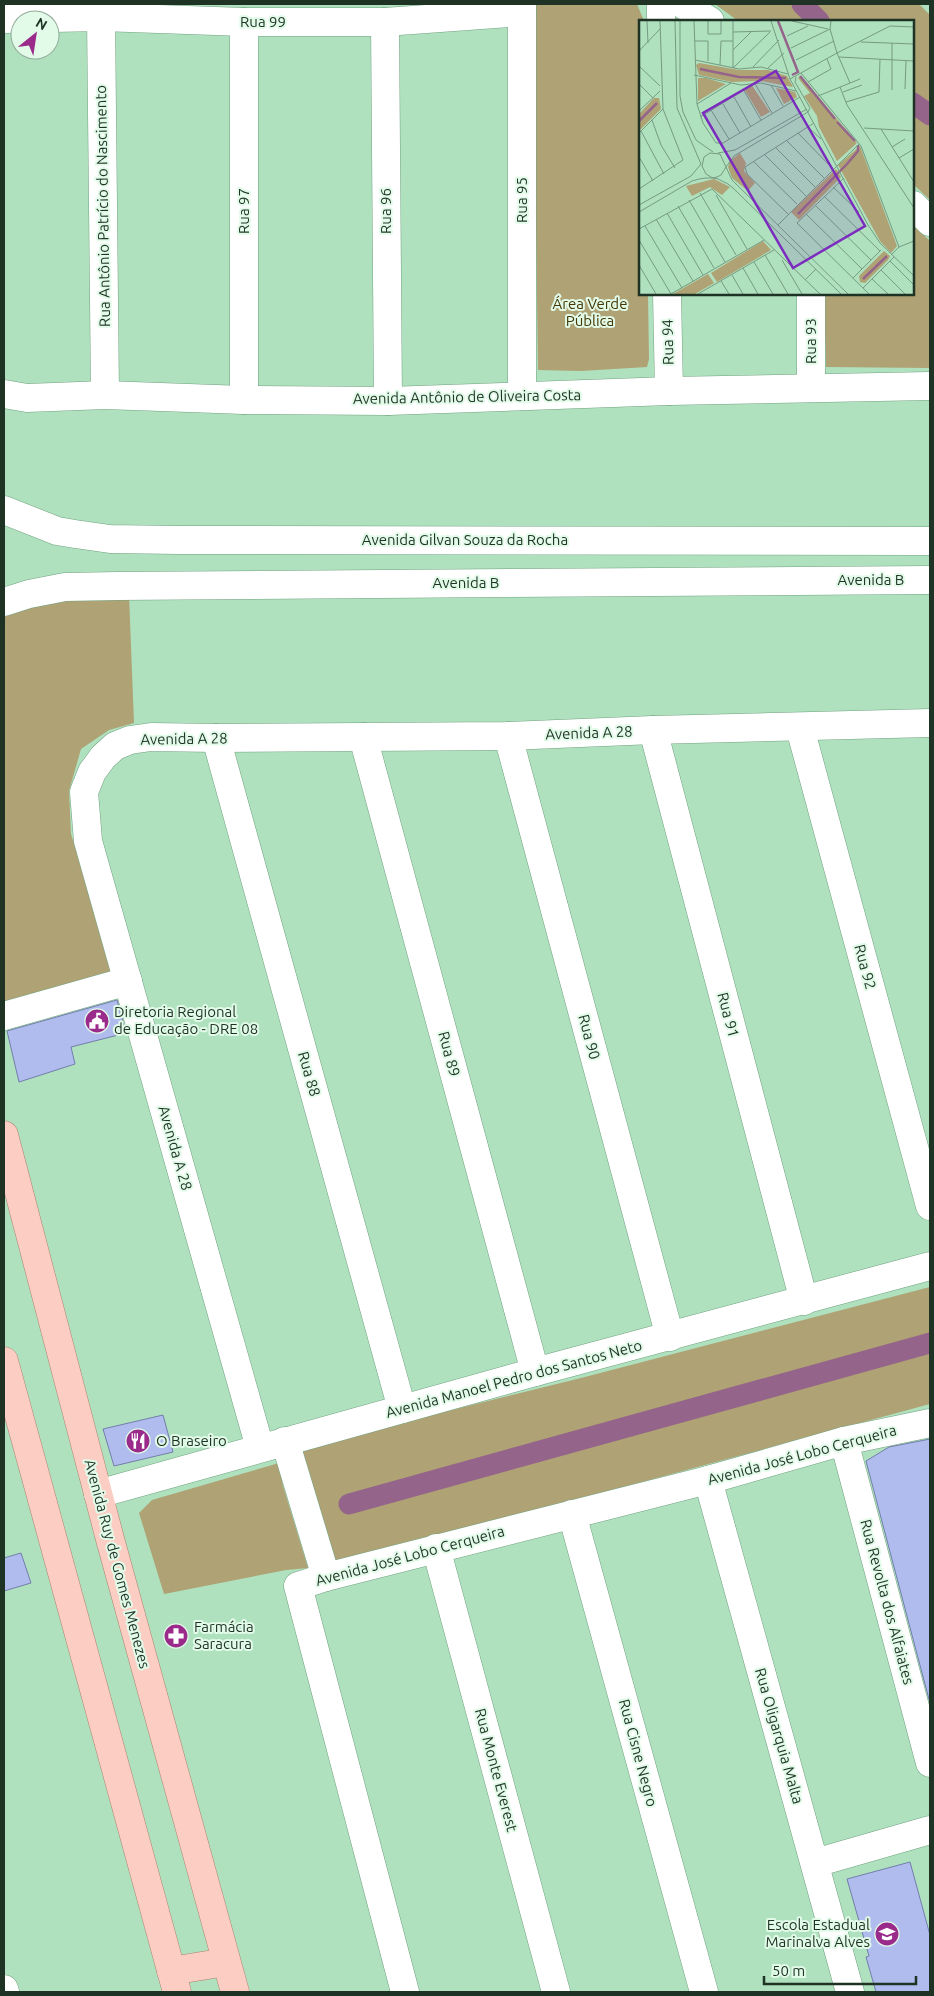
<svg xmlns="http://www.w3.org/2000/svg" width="934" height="1996" viewBox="0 0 934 1996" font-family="Ubuntu,sans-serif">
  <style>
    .green { fill: #afa274 }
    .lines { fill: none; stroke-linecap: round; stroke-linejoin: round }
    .canal { stroke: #95648b; stroke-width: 21 }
    .building { fill: #b1bcee; stroke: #737eac }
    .minor-casing { stroke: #72a281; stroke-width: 29 }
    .major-casing { stroke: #ad8270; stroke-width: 29 }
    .minor { stroke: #fff; stroke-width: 28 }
    .major { stroke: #fccdc2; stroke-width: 28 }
    .labels { text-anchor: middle; stroke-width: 4; stroke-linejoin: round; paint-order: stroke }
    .street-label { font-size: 15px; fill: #1f3325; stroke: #e2fbe9 }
    .park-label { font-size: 15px; fill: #443703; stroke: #e2fbe9 }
    .poi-label { font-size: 15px; fill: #1f3325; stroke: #e2fbe9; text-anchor: start }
    .inset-river { fill: none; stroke: #95648b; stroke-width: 2.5 }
    .inset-road { fill: none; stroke: #759b81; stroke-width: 1 }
    .view { fill: #7b2cbf; fill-opacity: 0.15; stroke: #7b2cbf; stroke-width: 2.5 }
    .inset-edge { fill: none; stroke: #1f3325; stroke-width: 2.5 }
  </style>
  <rect width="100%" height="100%" fill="#afe1be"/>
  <g class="green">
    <polygon points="533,4 637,4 644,21 640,21 640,294 648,294 649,359 647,367 581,371 538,370"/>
    <polygon points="715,4 919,4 930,15 930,200 913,184 913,21 738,21"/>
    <polygon points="913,225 930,241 930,368 826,367 824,294 913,294"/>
    <polygon points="129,595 134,723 109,730 81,749 69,791 71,834 114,970 4,1003 4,613 46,600"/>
    <polygon points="930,1287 930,1404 335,1565 299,1448 581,1378"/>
    <polygon points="279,1463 283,1486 308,1568 286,1570 164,1594 139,1513 152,1500"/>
  </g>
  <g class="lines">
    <g class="canal">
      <polyline points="802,4 819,21"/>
      <polyline points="913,103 930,115"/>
      <polyline points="349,1504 930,1343"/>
    </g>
  </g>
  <g class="building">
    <polygon points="117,1000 126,1033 71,1047 75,1064 19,1082 7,1031"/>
    <polygon points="163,1415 173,1452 114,1466 103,1429"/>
    <polygon points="930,1439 930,1703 866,1461 889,1447"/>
    <polygon points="21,1553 31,1583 4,1591 4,1558"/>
    <polygon points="910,1862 930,1935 930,1992 876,1992 866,1957 869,1956 847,1879"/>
  </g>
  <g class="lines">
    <defs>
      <g id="minor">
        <polyline points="522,4 522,396"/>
        <polyline points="661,4 661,21"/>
        <polyline points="682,4 710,21"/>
        <polyline points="101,17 105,395"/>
        <polyline points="4,19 101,17 244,22 385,22 522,12"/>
        <polyline points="244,22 244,400"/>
        <polyline points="385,22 388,401"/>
        <polyline points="913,205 930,222"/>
        <polyline points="667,294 669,391"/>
        <polyline points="811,294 811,388"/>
        <polyline points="4,394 27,398 105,395 244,400 388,401 669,391 930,386"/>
        <polyline points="4,510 57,531 75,534 110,539 178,540 930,541"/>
        <polyline points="4,602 29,594 65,587 117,586 930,580"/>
        <polyline points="800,728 930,1206"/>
        <polyline points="653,730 804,1301"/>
        <polyline points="508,736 670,1337"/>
        <polyline points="363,737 535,1372"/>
        <polyline points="216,738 402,1409"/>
        <polyline points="4,1016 128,981"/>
        <polyline points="285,1441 326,1577"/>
        <polyline points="844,1441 930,1763"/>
        <polyline points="260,1448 88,841 84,792 92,772 103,757 115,746 130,740 151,737 216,738 508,736 653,730 930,723"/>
        <polyline points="708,1480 850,1992"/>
        <polyline points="98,1494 535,1372 930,1266"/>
        <polyline points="572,1514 704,1992"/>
        <polyline points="436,1548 556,1992"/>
        <polyline points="815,1863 930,1830"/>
        <polyline points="4,1989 5,1992"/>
        <polyline points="405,1992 298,1586 326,1577 708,1480 844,1441 930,1423"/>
      </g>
      <g id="major">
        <polyline points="4,1135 110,1539 235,1992"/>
        <polyline points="4,1361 177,1992"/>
        <polyline points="171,1971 226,1962"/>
      </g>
    </defs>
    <use href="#minor" class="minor-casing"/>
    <use href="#major" class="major-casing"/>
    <use href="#minor" class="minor"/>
    <use href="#major" class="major"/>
  </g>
  <defs>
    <symbol id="civic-disc" viewBox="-11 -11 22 22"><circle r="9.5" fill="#9a2b8a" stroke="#e2fbe9"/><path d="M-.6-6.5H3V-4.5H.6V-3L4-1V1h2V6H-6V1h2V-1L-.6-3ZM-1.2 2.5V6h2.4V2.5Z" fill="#fff"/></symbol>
    <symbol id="restaurant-disc" viewBox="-11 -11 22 22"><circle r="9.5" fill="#9a2b8a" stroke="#e2fbe9"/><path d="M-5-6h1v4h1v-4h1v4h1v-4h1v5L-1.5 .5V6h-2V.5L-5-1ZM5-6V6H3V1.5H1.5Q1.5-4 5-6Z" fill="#fff"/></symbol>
    <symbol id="pharmacy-disc" viewBox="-11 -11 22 22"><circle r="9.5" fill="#9a2b8a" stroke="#e2fbe9"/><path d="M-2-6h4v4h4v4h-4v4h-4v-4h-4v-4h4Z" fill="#fff"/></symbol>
    <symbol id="school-disc" viewBox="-11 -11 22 22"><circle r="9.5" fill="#9a2b8a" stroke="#e2fbe9"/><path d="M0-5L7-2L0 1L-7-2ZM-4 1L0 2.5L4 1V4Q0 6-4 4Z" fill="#fff"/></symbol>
  </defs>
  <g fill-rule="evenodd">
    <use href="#civic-disc" x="83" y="1007" width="28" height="28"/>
    <use href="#restaurant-disc" x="124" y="1427" width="28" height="28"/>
    <use href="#pharmacy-disc" x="162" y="1622" width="28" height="28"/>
    <use href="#school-disc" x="873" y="1920" width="28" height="28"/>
  </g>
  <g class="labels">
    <g class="street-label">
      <text x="263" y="27">Rua 99</text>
      <text transform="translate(522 200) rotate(-90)" y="5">Rua 95</text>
      <text transform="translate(103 206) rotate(-91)" y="5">Rua Antônio Patrício do Nascimento</text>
      <text transform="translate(244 211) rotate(-90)" y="5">Rua 97</text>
      <text transform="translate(386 211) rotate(-90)" y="5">Rua 96</text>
      <text transform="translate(811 341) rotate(-90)" y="5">Rua 93</text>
      <text transform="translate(668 342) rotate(-91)" y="5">Rua 94</text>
      <text transform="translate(467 397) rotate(-1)" y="5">Avenida Antônio de Oliveira Costa</text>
      <text x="465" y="545">Avenida Gilvan Souza da Rocha</text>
      <text x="871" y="585">Avenida B</text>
      <text x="466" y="588">Avenida B</text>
      <text transform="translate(589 733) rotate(-2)" y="5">Avenida A 28</text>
      <text transform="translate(184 739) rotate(-1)" y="5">Avenida A 28</text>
      <text transform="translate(865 967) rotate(75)" y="5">Rua 92</text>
      <text transform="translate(728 1015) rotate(75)" y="5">Rua 91</text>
      <text transform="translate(589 1037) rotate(75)" y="5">Rua 90</text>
      <text transform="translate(449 1054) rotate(75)" y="5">Rua 89</text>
      <text transform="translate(309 1074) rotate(74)" y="5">Rua 88</text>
      <text transform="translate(175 1148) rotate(74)" y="5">Avenida A 28</text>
      <text transform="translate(514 1379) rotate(-15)" y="5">Avenida Manoel Pedro dos Santos Neto</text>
      <text transform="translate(802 1455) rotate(-15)" y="5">Avenida José Lobo Cerqueira</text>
      <text transform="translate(410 1556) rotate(-15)" y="5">Avenida José Lobo Cerqueira</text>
      <text transform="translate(117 1564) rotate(75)" y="5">Avenida Ruy de Gomes Menezes</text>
      <text transform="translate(887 1602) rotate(75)" y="5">Rua Revolta dos Alfaiates</text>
      <text transform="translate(779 1736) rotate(74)" y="5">Rua Oligarquia Malta</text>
      <text transform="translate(638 1753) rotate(75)" y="5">Rua Cisne Negro</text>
      <text transform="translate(496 1770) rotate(75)" y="5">Rua Monte Everest</text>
    </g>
    <g class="park-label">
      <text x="590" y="309">Área Verde<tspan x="590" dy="17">Pública</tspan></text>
    </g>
    <g class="poi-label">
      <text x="114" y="1017">Diretoria Regional<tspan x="114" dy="17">de Educação - DRE 08</tspan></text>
      <text x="156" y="1446">O Braseiro</text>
      <text x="194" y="1632">Farmácia<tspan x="194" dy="17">Saracura</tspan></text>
      <text x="870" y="1930" text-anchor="end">Escola Estadual<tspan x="870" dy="17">Marinalva Alves</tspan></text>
    </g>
  </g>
  <g transform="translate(639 20)">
    <rect width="275" height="275" fill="#afe1be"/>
    <path d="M60,43l40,7h29l19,6 6,11 -33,-6 -28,1 -33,-7 -3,-10zM162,56l56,67 -20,18 -18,-34 -2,-11 -13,-20 6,-3 -12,-15zM59,58h8l20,6 -28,17zM112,64l19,28 -9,5 -17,-28zM137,68l19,4 2,5 -13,7zM15,78h5l2,11 -22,22v-17zM221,126l37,100 -6,7 -11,-12 -42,-76zM101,133l6,10 -2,8 11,12 -7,8 -16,-13 -4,-11 2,-6zM197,149l5,8 -42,43 -8,-8zM75,159l16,8 -8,8 -12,-8 -18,9 -6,-10zM124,221l8,9 -54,32 -6,-9zM245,231l6,5 -2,4 -23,23 -5,-1 -1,-6zM69,254l6,9 -19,11h-22z" fill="#afa274"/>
    <path class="inset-river" d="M139,1l20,51 -6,3M61,49l39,8 47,1M161,56l35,43M0,101l18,-18M198,102l18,19M159,194l49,-50 11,-13v-6M224,259l24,-23"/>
    <path class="inset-road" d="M8,1l1,22M41,1v75l3,16 13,28 17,12M55,1l3,83 6,19 13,20h7l77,-46M69,1v13h13v-13M94,1v47M132,1l19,58 78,146 12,18 34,33M153,1l36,8M94,12l38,-1M148,16l21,-10M56,21h13v20M222,22l53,2M253,23v47M152,28l39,-19M94,30l18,-18M0,31l21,-22M200,37l75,4M56,40l44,9 22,-2 27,7M157,40l38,-19M81,45l1,-24h12M0,46l21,20M114,47l26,-27M94,48l37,-36M129,48l16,-15M162,53l60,73 38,101M55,55l47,10 20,-2 35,8M157,57l-1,5 15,26 -2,4M151,59l47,-26 -7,-24 1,-8M115,62l18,31M169,62l23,-13 -4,-10M211,63l-13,-30 53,-27 24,1M0,64l14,14M132,65l12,21M201,67l7,18 67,103M104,69l18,31M266,69l1,-28M204,72l19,-7M179,76l42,-17M95,77l17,30M207,82l33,-10 1,-33M58,84l34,-21M84,84l17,29M72,90l18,29M0,91l21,-20M61,97l44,-27M13,100l9,25 14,23M169,107l13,12M225,108l50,3M242,109l33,53M2,111l23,43M0,113l24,-24M159,113l35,36M147,120l38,38M136,127l40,40M253,127l13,-8M79,133l17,-3 72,-41M125,134l42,42M0,137l14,24M260,138l15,-9M114,141l44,43M87,147l8,-11 74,-44M87,147l6,13 116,114M205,158l-47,45 72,71M194,167l26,25M0,169l44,-29 -20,-51 -3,-88M61,173l36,62M77,175l31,54M185,176l56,55M50,180l36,62M0,185l52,-29 10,-12 -24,-56 -2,-87M176,185l56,55M39,186l36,62M0,192l53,-31 7,-2 7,-1h7l4,-1 4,-2 5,-8 -6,-13 -10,-1 -6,4 -2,9 4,8 5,3 2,1 5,1 10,5 5,4 108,106M28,193l36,62M149,194l-41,-40 -2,-7 69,-44M167,194l56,55M17,199l37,62M139,205l81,-81M6,206l37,62M0,209l73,-40 108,105M0,220l32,54M253,234l7,-7 15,-6M126,235l23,39M143,240l20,34M251,241l24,24M115,242l19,32M0,245l17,29M104,248l15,26M242,250l24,24M93,255l11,19M214,258l28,-28M233,259l16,15M166,260l11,-11M82,261l8,13M224,268l31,-31M32,274l93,-54M59,274l76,-44"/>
    <path class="view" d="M137,51l89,155 -72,42 -90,-155z"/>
    <rect width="275" height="275" class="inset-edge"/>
  </g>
  <rect width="934" height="1996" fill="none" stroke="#1f3325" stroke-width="10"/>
  <g transform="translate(35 35) rotate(30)"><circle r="24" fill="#e2fbe9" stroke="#94ab9b"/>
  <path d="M0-4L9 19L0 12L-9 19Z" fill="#9a2b8a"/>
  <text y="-8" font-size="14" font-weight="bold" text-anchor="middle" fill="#1f3325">N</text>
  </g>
  <path d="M764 1976v8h152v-8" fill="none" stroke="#1f3325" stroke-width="2.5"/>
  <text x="772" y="1976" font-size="15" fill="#1f3325" stroke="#e2fbe9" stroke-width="4" paint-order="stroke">50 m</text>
</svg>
